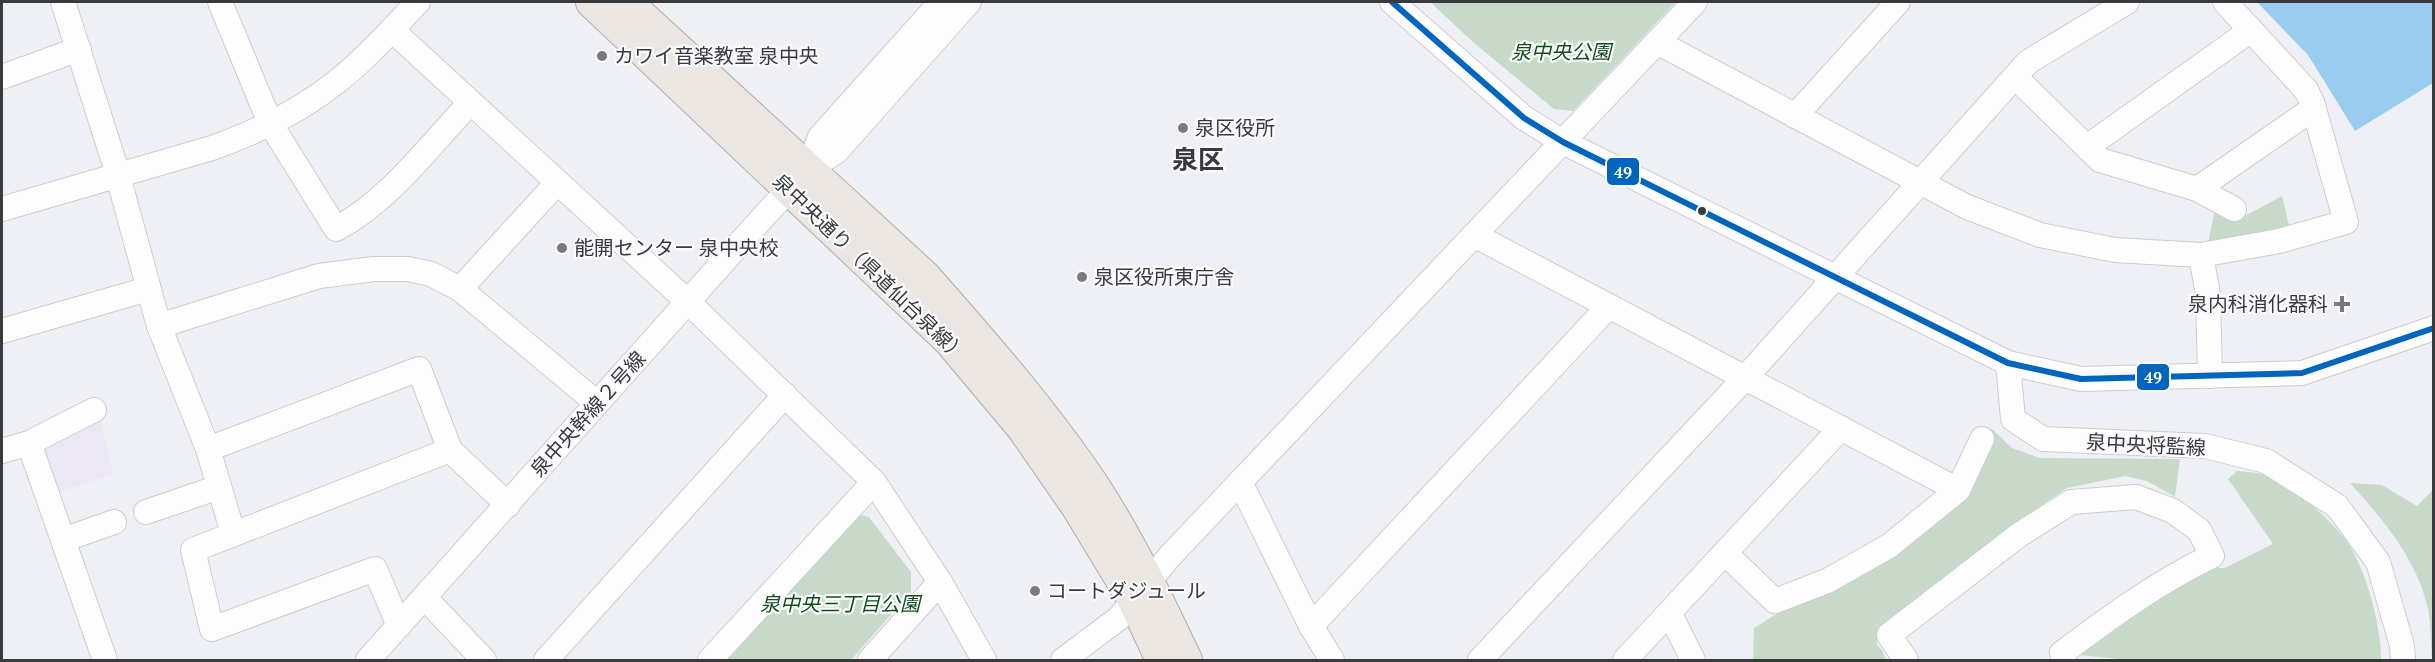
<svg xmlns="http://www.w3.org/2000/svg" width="2435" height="662" viewBox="0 0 2435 662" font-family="'PT Serif','Noto Sans JP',serif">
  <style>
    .education { fill: #ece7f5 }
    .green { fill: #c7dac9 }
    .water { fill: #99cdf0 }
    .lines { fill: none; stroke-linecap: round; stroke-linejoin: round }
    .minor-casing { stroke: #cccdd1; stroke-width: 26 }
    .major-casing { stroke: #b6aba4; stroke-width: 34 }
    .minor { stroke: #fdfdfe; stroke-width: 24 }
    .major { stroke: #ece6e2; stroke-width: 32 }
    .bus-1-casing { stroke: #fbfbfe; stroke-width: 10 }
    .bus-1 { stroke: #0065bd; stroke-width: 6 }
    .poi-dot { fill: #797a7e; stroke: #fbfbfe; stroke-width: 2 }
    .bus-dot { fill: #393a3e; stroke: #fbfbfe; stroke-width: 2 }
    .labels { text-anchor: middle; stroke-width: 4.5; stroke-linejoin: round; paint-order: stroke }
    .park-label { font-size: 20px; font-style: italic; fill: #114d18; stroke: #fbfbfe }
    .poi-label { font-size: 20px; fill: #393a3e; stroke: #fbfbfe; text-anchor: start }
    .street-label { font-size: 20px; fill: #393a3e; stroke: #fbfbfe }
    .district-label { font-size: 26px; font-weight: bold; fill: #393a3e; stroke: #fbfbfe }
    .line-badge { stroke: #fbfbfe; stroke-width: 2 }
    .badge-label { font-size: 16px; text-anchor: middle; font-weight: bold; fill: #fff }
  </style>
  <rect width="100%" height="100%" fill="#eff0f6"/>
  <polygon class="education" points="100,418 113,474 56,493 43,444"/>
  <g class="green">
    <polygon points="1430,2 1676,2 1573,111 1554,109 1474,43"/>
    <polygon points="2282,196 2291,234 2207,249 2215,209 2245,216"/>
    <polygon points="1992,429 2012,448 2040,458 2180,459 2175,497 2147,481 2125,476 2067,488 2030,513 1878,630 1877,645 1882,650 1886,660 1753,660 1754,628 1965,497 1988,432"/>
    <path d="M2237,471c9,1 20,1 28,4 27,9 64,43 82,67 19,26 35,87 34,118h-250l-53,-5 72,-56 62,-31h13l48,-24 -45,-65z"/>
    <path d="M2350,483l32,2 35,21 16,-16v170h-1c-1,-16 -1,-35 -4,-51 -11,-50 -45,-89 -78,-126z"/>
    <polygon points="860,515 869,517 911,572 911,592 851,660 725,660"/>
  </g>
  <polygon class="water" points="2257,2 2433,2 2433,83 2355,131 2308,55"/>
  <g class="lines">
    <defs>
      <g id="minor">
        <polyline points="63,2 115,165 159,326 208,449 233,533"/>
        <path d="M220,2l50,121 66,106c53,-28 93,-83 134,-126"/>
        <polyline points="1392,2 1524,118 1563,142 2008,363 2081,379 2302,373 2434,328"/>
        <polyline points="392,30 688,302 874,482 940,582 984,660"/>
        <polyline points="1657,42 1967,207 2040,235 2115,250 2201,255 2279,241 2346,222 2312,102 2306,90 2225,2"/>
        <polyline points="2,77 79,49"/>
        <polyline points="2015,77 2100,160 2197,189 2234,209"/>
        <polyline points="1795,116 1898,2"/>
        <polyline points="2087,147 2251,30"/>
        <polyline points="808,169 820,137 941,2"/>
        <polyline points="2197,189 2314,108"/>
        <path d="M2,209l210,-61c45,-16 90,-38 127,-68 29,-23 54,-52 79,-78"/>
        <polyline points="1474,235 1958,490"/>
        <polyline points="2201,255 2208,295 2210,376"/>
        <polyline points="460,289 557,183"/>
        <polyline points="159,326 319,276 374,269 408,269 431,274 460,289 597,403"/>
        <polyline points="2,331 148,289"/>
        <polyline points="2008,363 2013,419 2043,439 2205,446 2266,461 2337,506 2378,562 2402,646 2403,660"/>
        <polyline points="29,443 105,660"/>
        <polyline points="208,449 419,369 450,450"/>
        <polyline points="2,451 29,443 94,410"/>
        <polyline points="1240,482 1311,626 1332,660"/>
        <polyline points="146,512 219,487"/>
        <polyline points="63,540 114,522"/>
        <polyline points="1726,554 1775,601 1827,581 1889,546 1958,490 1982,439"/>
        <polyline points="425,598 484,660"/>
        <polyline points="1670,614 1693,660"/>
        <polyline points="399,626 375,569 212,629 193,550 450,450 508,505"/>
        <polyline points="1311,626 1609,306"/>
        <polyline points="368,660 766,214 808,169 836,152 969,2"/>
        <polyline points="546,660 785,395"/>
        <polyline points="710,660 874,482"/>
        <polyline points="870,660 940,582"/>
        <polyline points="1063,660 1119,618 1170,556 1695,2"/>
        <polyline points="1480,660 1745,378 2028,62 2127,2"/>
        <polyline points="1625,660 1841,428"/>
        <path d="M1906,660l-17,-25 130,-100 52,-33 65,-5 37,14 26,19 13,26c-54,26 -102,61 -150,97l2,7"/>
      </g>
      <g id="major">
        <polyline points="592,2 950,341 1023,428 1077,506 1134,600 1162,660"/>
        <path d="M626,2l299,275c59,67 119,135 169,210 36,55 64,114 92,173"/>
      </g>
    </defs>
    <use href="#minor" class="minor-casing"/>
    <use href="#major" class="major-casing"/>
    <use href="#minor" class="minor"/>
    <use href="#major" class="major"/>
    <defs>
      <polyline id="bus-1" points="1392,2 1524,118 1563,142 2008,363 2081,379 2302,373 2434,328"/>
    </defs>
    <use href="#bus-1" class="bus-1-casing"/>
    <use href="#bus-1" class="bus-1"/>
  </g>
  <g class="poi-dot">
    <circle cx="602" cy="56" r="6"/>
    <circle cx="1183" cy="128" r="6"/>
    <circle cx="562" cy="248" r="6"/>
    <circle cx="1082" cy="277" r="6"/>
    <path d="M2339 295h6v6h6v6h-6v6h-6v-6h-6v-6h6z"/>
    <circle cx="1035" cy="591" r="6"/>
  </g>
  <circle class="bus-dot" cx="1702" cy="211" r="5"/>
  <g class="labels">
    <g class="park-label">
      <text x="1561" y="59">泉中央公園</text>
      <text x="840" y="611">泉中央三丁目公園</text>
    </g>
    <g class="poi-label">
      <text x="614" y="63">カワイ音楽教室 泉中央</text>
      <text x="1195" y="135">泉区役所</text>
      <text x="574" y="255">能開センター 泉中央校</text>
      <text x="1094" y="284">泉区役所東庁舎</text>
      <text x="2328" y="311" text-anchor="end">泉内科消化器科</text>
      <text x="1047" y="598">コートダジュール</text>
    </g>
    <g class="street-label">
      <text transform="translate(870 268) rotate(44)" y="7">泉中央通り（県道仙台泉線）</text>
      <text transform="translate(588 414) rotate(-48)" y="7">泉中央幹線２号線</text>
      <text transform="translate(2146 445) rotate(3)" y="7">泉中央将監線</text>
    </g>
    <g class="district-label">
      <text x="1198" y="169">泉区</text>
    </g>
  </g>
  <g class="line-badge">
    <rect x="1606" y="157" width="34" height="29" rx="6" fill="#0065bd"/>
    <rect x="2136" y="363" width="34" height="28" rx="6" fill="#0065bd"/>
  </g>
  <g class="badge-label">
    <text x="1623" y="178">49</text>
    <text x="2153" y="383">49</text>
  </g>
  <rect width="2435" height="662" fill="none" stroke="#393a3e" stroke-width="6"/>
</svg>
